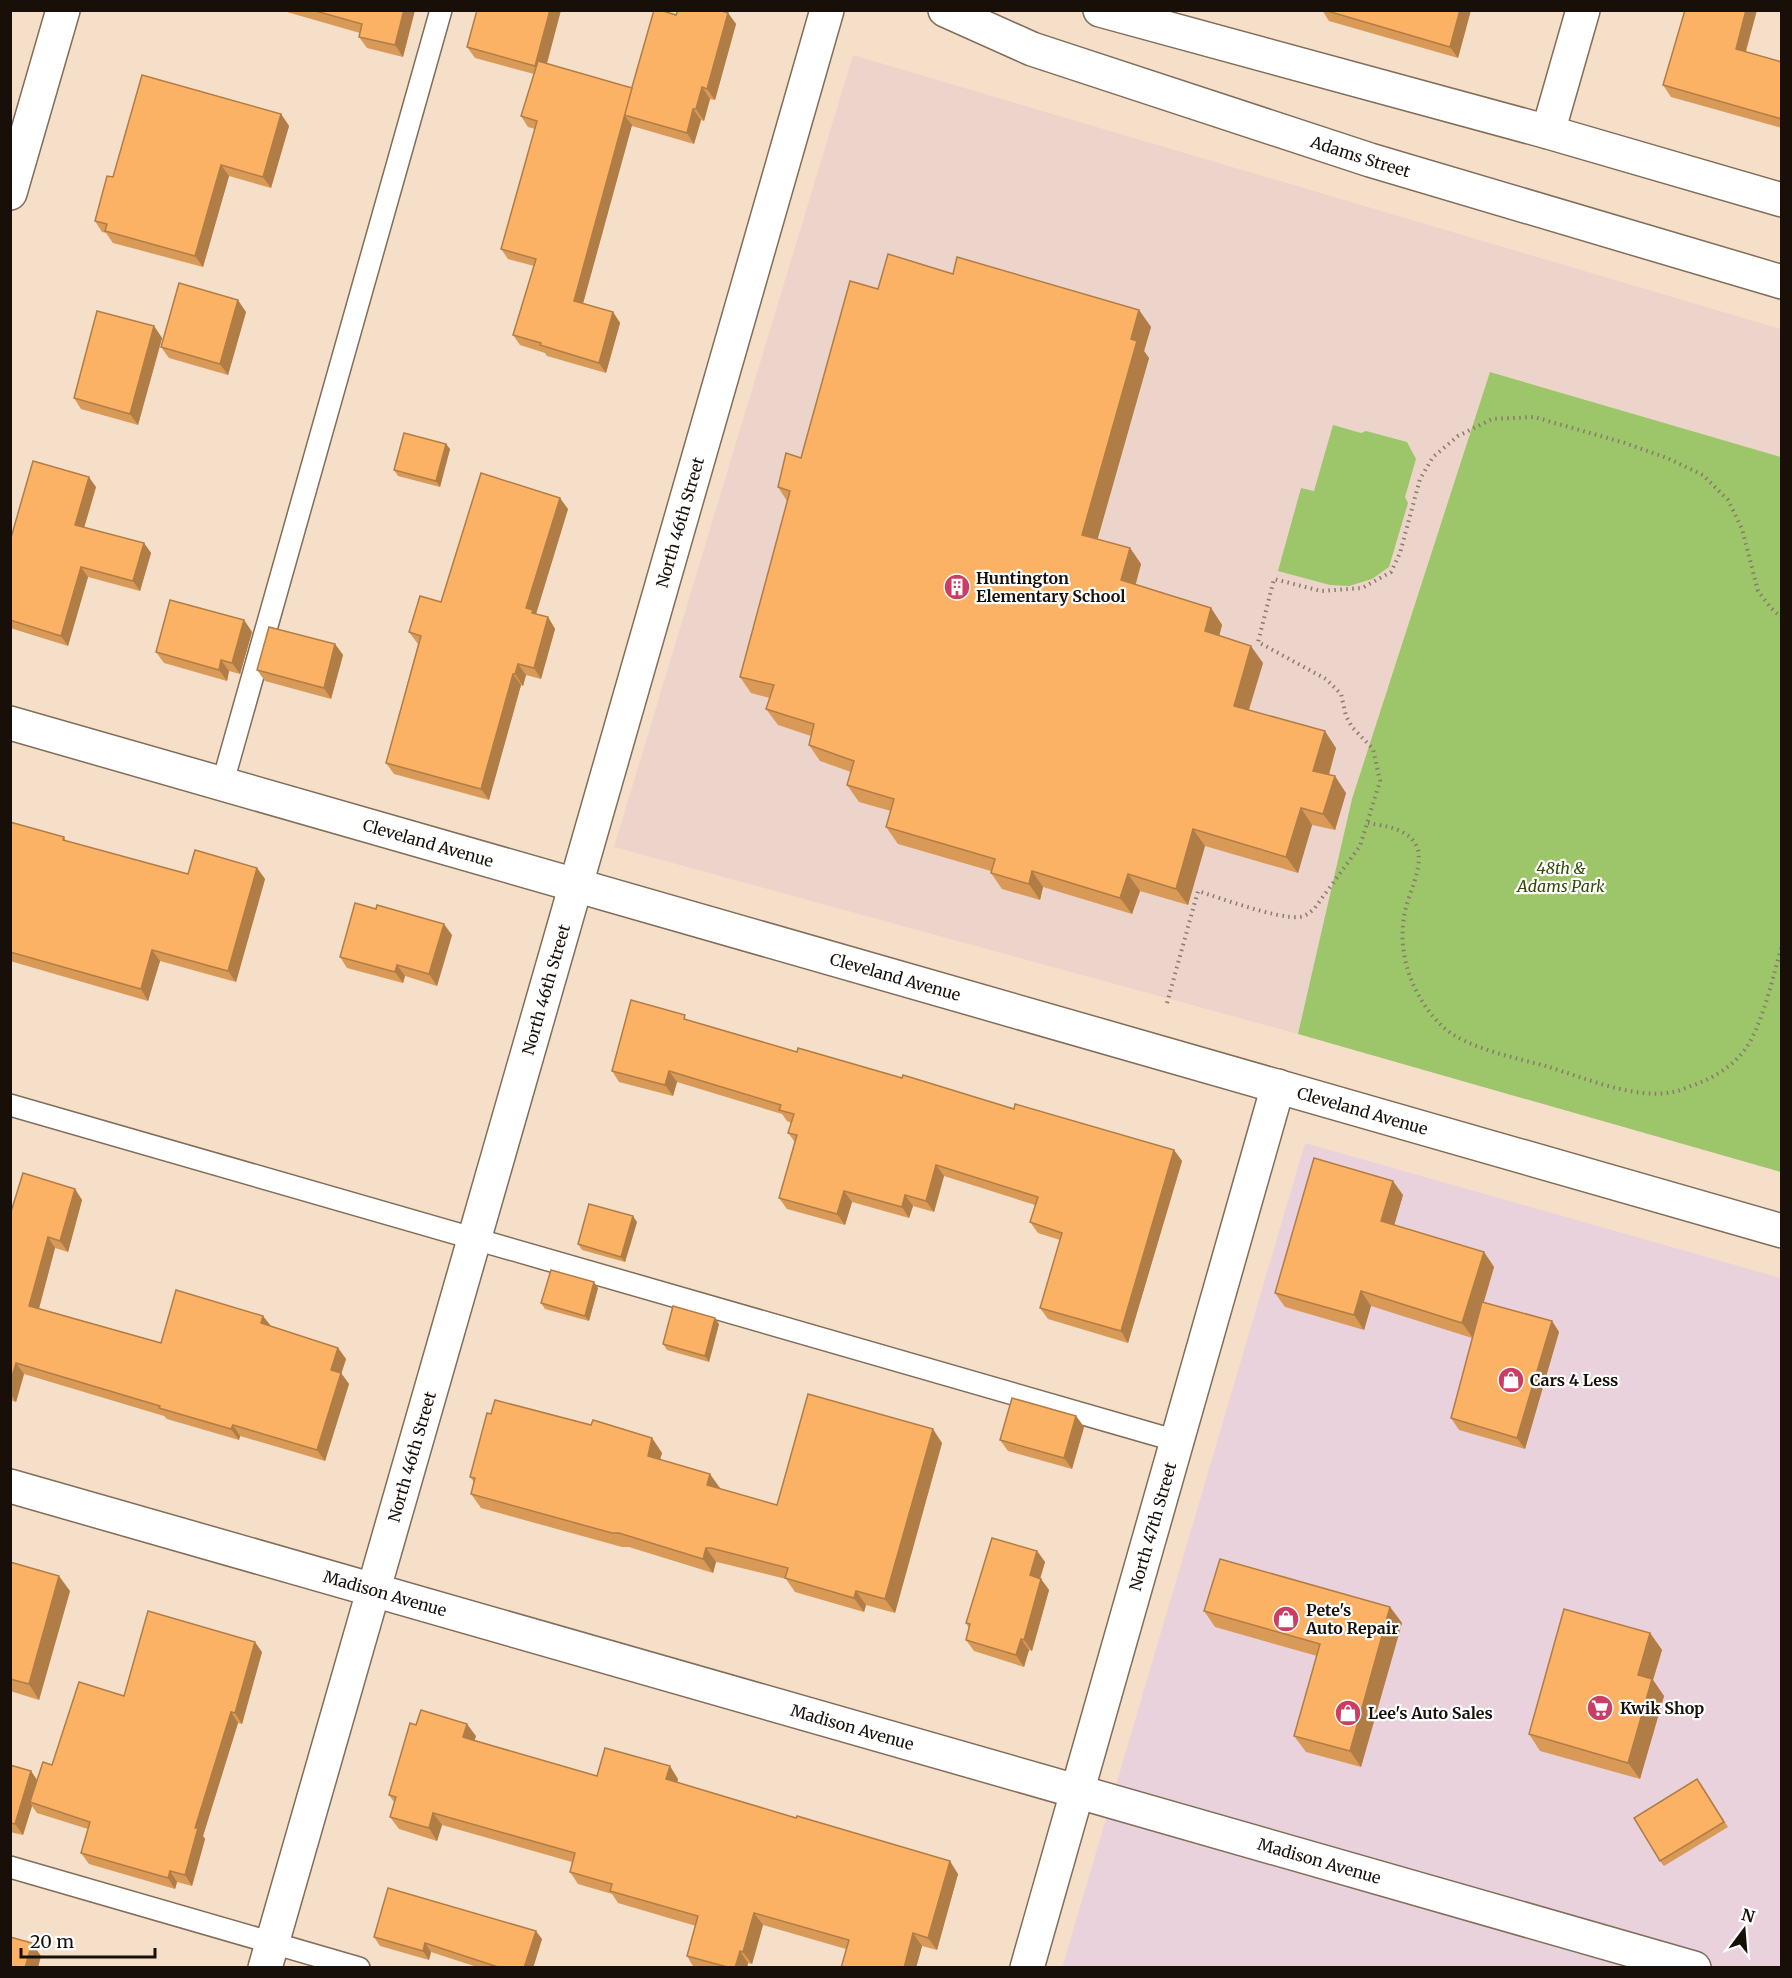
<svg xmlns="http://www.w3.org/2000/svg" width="1792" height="1978" viewBox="0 0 1792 1978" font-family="Merriweather,serif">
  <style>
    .commercial { fill: #ead2dc }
    .education { fill: #ecd4ca }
    .green { fill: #9dc56a }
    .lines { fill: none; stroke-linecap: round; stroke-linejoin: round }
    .service-casing { stroke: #816d59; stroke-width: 24 }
    .minor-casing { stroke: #816d59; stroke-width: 36 }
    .secondary-casing { stroke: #816d59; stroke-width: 36 }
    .path { stroke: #8a7a6c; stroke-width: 4; stroke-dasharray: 1.5 4.5; stroke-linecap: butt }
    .service { stroke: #fff; stroke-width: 21 }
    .minor { stroke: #fff; stroke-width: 33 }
    .secondary { stroke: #fff; stroke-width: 33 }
    .wall { fill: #d99957 }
    .shaded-wall { fill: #b07d47 }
    .building { fill: #fcb265; stroke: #b07d47; stroke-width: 1.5 }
    .labels { text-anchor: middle; stroke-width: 4.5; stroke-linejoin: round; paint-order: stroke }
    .street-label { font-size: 16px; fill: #170f08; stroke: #fff }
    .poi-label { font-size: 16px; font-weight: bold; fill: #170f08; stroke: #fff; text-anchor: start }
    .park-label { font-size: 16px; font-style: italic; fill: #324a06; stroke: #fff }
  </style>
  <rect width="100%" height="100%" fill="#f6dfc9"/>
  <polygon class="commercial" points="1305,1143 1781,1278 1781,1967 1062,1968"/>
  <polygon class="education" points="853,55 1781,329 1781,457 1491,372 1298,1034 614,847"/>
  <g class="green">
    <polygon points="1490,372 1781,457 1781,1172 1298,1034 1352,799"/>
    <polygon points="1333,425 1361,433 1366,431 1407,442 1416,459 1405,497 1408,503 1389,567 1372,579 1349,586 1330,585 1278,571 1301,488 1314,491"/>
  </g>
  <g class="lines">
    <defs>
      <g id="service">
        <polyline points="222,785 441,10"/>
        <polyline points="10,1105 1177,1441"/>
        <polyline points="10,1867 359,1968"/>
      </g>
      <g id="minor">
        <polyline points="1548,132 1583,10"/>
        <polyline points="10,193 63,10"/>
        <path id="s1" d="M10,723l1772,508"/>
        <path id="s2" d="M10,1486l1684,482"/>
        <path id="s3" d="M265,1968l562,-1958"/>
        <path id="s4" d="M1027,1968l251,-882"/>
      </g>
      <g id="secondary">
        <path id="s5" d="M945,10l87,39 338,111 412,122"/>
        <polyline points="1100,10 1548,132 1782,200"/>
      </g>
    </defs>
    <use href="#service" class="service-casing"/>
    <use href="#minor" class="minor-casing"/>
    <use href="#secondary" class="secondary-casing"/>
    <g class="path">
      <path d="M1368,823c16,3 39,5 48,22 9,17 -6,46 -10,62 -11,44 5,89 37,120 24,22 75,31 106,40 36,11 87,33 124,25 7,-1 14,-5 21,-7 19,-7 36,-17 49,-33 19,-23 30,-77 39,-106"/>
      <path d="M1167,1003l31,-112c22,7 80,28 100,26 7,0 11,-4 16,-8l46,-63 20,-65 -7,-32 -21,-22 -6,-11 -5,-22 -15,-15 -68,-37 16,-63 47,12 41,-3 29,-16 9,-19 20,-74 13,-22 25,-21 34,-17 42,-2 91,26 42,15 36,17 25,25 14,29 16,62 13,17 11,10"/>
    </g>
    <use href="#service" class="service"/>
    <use href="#minor" class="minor"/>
    <use href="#secondary" class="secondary"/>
  </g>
  <g class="wall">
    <polygon points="280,10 415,10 403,57 367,48 359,37 360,33"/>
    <polygon points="561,10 547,64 632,88 676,15 728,13 736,24 715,100 710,99 704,121 701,120 694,144 632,126 632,125 583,303 613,312 620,323 606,373 547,356 545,353 520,345 513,335 534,266 508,259 501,249 535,129 528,127 521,116 534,74 475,58 467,47"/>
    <polygon points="1322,10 1471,10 1458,58 1329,21"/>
    <polygon points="1685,10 1757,10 1746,52 1782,62 1782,128 1671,97 1663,85"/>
    <polygon points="281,114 289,126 271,188 229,176 203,267 113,243 106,233 102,232 95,221 113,177"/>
    <polygon points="953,274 1139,310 1151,327 1144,351 1149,358 1097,539 1130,548 1141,564 1136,584 1211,608 1222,625 1219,636 1263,663 1249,710 1336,748 1329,775 1346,793 1335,830 1312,825 1298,873 1205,846 1188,905 1140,891 1132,914 1043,887 1040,900 1002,889 991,873 991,871 898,844 886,827 891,811 859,802 847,785 851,772 820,761 809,745 811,736 778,725 766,709 770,698 751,693 740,677 787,501 778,487 801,458 878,289"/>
    <polygon points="246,312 228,375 169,358 161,347"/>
    <polygon points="154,326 162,338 138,425 81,409 74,398"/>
    <polygon points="446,444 450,449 440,487 398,476 394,470"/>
    <polygon points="96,487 84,527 144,543 151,553 140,591 88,577 68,646 10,628 10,541"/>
    <polygon points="568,509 536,614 548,617 555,629 541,679 526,675 523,686 521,685 489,800 394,774 386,763 418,644 409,632 441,602"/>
    <polygon points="244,620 252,632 240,674 229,671 227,681 164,663 156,652"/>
    <polygon points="335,644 343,655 331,699 265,681 257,670"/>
    <polygon points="10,822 64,837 66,841 188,874 257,868 265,879 236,982 160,961 148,1001 10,961"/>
    <polygon points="376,909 452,935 437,986 405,976 403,983 347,968 340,957"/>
    <polygon points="689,1020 797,1052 1174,1150 1182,1161 1128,1343 1048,1319 1040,1308 1060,1240 1038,1233 1030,1222 1035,1205 944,1176 934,1212 913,1206 909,1218 852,1202 845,1225 787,1209 779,1198 795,1142 788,1133 791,1123 787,1121 782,1114 677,1082 673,1096 619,1082 612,1071"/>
    <polygon points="75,1189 82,1200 68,1252 55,1248 39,1308 161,1343 263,1316 270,1326 338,1348 346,1359 341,1373 349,1384 325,1461 240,1436 239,1440 167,1419 164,1416 24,1374 16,1402 10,1400 10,1215"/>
    <polygon points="1403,1195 1394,1225 1484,1252 1494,1267 1484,1302 1552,1321 1559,1332 1525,1449 1459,1430 1451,1418 1472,1338 1371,1306 1364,1330 1285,1307 1275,1293"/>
    <polygon points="637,1222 625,1262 582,1250 578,1244"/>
    <polygon points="594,1282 598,1288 589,1321 545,1309 541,1303"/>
    <polygon points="719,1324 709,1362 667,1350 663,1344"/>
    <polygon points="491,1414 591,1425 652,1438 662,1453 660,1459 720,1488 720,1489 777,1505 942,1443 895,1613 866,1605 864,1612 795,1592 786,1579 721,1563 716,1562 713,1573 629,1547 622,1547 481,1508 471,1494 474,1482 470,1477"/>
    <polygon points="1076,1416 1084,1427 1072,1469 1008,1451 1000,1440"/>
    <polygon points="1037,1551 1045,1562 1040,1578 1049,1590 1032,1651 1029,1650 1024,1667 974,1651 966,1640 969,1628 966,1623"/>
    <polygon points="10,1562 70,1591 39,1700 10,1691"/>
    <polygon points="1390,1607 1402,1623 1361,1767 1306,1752 1294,1736 1317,1656 1215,1627 1204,1611"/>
    <polygon points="1650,1633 1662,1650 1653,1680 1664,1696 1640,1779 1540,1751 1529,1734"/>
    <polygon points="262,1652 242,1724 238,1723 203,1836 205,1839 192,1886 177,1882 175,1889 89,1864 81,1853 88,1829 37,1813 32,1806 23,1835 10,1832 10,1765 31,1771 37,1780 124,1696"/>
    <polygon points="416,1725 476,1736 474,1740 597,1776 678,1779 677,1782 958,1874 937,1950 922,1946 916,1968 841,1968 846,1949 763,1925 752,1964 748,1963 747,1968 694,1968 687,1956 696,1926 618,1903 612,1894 578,1884 570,1872 572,1862 442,1825 437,1841 399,1829 390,1817 394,1802 389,1795"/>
    <polygon points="1701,1784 1728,1827 1664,1866 1660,1861"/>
    <polygon points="374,1937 542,1939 533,1968 480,1968 431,1952 429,1960 380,1946"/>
  </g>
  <g class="shaded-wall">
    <polygon points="404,10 415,10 403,57 395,45"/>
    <polygon points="550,10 561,10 543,77 535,66"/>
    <polygon points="1460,10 1471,10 1458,58 1450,47"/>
    <polygon points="1746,10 1757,10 1743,60 1736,49"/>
    <polygon points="728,13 736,24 715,100 707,89"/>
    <polygon points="702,87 710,99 704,121 696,109"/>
    <polygon points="693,109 701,120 694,144 687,133"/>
    <polygon points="281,114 289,126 271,188 263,177"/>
    <polygon points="624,115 632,125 581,311 574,301"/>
    <polygon points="221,165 229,176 203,267 195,256"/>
    <polygon points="238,300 246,312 228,375 220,364"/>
    <polygon points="1139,310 1151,327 1144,351 1149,358 1094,552 1082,535 1131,339"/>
    <polygon points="613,312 620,323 606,373 599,363"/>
    <polygon points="154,326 162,338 138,425 130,414"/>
    <polygon points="446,444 450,449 440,487 436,481"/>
    <polygon points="89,477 96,487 82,535 75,525"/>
    <polygon points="560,498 568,509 536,614 541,621 526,608"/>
    <polygon points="144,543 151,553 140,591 133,581"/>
    <polygon points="1130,548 1141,564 1132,596 1121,580"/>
    <polygon points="81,567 88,577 68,646 61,636"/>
    <polygon points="1211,608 1222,625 1216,648 1205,631"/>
    <polygon points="548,617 555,629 541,679 534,668"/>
    <polygon points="244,620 252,632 240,674 232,663"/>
    <polygon points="335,644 343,655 331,699 324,688"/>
    <polygon points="1251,646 1263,663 1245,722 1234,706"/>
    <polygon points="221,660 229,671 227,681 219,670"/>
    <polygon points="518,664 526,675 523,686 515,674"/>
    <polygon points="513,674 521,685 489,800 481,789"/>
    <polygon points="1325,731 1336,748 1325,788 1313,771"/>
    <polygon points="1335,776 1346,793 1335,830 1323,814"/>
    <polygon points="1301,808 1312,825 1298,873 1286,857"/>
    <polygon points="1193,829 1205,846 1188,905 1176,889"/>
    <polygon points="257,868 265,879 236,982 228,971"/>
    <polygon points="1032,871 1043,887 1040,900 1029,884"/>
    <polygon points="1128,874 1140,891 1132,914 1120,898"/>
    <polygon points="444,924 452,935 437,986 429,974"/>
    <polygon points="152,950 160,961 148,1001 141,989"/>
    <polygon points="397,965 405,976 403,983 395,972"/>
    <polygon points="669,1071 677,1082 673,1096 665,1085"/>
    <polygon points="1174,1150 1182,1161 1128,1343 1121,1331"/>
    <polygon points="936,1165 944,1176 934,1212 926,1201"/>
    <polygon points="1393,1181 1403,1195 1391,1236 1381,1221"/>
    <polygon points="75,1189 82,1200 68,1252 60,1241"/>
    <polygon points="844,1191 852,1202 845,1225 837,1214"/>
    <polygon points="905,1195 913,1206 909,1218 902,1207"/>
    <polygon points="633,1216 637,1222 625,1262 621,1257"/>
    <polygon points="48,1237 55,1248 37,1316 29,1306"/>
    <polygon points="1484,1252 1494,1267 1473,1338 1462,1323"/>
    <polygon points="594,1282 598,1288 589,1321 585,1316"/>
    <polygon points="1361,1291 1371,1306 1364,1330 1354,1315"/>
    <polygon points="263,1316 271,1326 261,1323"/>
    <polygon points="715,1318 719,1324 709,1362 705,1356"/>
    <polygon points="1552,1321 1559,1332 1525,1449 1517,1438"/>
    <polygon points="338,1348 346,1359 339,1381 331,1370"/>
    <polygon points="16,1363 24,1374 16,1402 10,1393 10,1384"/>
    <polygon points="341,1373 349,1384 325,1461 317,1450"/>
    <polygon points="1076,1416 1084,1427 1072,1469 1064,1458"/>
    <polygon points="233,1425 240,1436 239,1440 231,1429"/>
    <polygon points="933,1429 942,1443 895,1613 885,1599"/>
    <polygon points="652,1438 662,1453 657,1470 648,1456"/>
    <polygon points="710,1474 720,1488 717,1499 707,1485"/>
    <polygon points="706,1548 716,1562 713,1573 703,1559"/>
    <polygon points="1037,1551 1045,1562 1038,1586 1030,1575"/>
    <polygon points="59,1576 70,1591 39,1700 29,1684"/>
    <polygon points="1041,1579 1049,1590 1032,1651 1024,1640"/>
    <polygon points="856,1591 866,1605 864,1612 854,1598"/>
    <polygon points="1390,1607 1402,1623 1361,1767 1350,1751"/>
    <polygon points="1650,1633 1662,1650 1653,1680 1664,1696 1640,1779 1628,1763 1638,1675"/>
    <polygon points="1021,1639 1029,1650 1024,1667 1016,1655"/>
    <polygon points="255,1642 262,1652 242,1724 235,1713"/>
    <polygon points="231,1712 238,1723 203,1836 205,1839 192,1886 185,1875 195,1828"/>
    <polygon points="467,1724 476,1736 472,1749 463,1737"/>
    <polygon points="670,1766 678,1779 675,1791 666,1779"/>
    <polygon points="31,1771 39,1783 30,1802 32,1806 23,1835 15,1824"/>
    <polygon points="433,1813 442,1825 437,1841 429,1828"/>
    <polygon points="950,1861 958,1874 937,1950 928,1938"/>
    <polygon points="170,1871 177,1882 175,1889 168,1878"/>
    <polygon points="754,1913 763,1925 752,1964 743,1952"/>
    <polygon points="536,1931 542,1939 533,1968 524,1968"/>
    <polygon points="913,1933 922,1946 916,1968 904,1968"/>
    <polygon points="32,1943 41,1956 38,1968 25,1968"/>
    <polygon points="425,1943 431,1952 429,1960 423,1951"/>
    <polygon points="740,1951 748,1963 747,1968 735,1968"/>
  </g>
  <g class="building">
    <polygon points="312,10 404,10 395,45 359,37 362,24"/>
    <polygon points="477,10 550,10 535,66 467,47"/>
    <polygon points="654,10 660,10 676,15 678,10 719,10 728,13 707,89 702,87 696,109 693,109 687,133 624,115"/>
    <polygon points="1324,10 1460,10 1450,47"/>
    <polygon points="1685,10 1746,10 1736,49 1782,62 1782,119 1663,85"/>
    <polygon points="538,61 632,88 574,301 613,312 599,363 540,345 541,343 513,335 536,259 501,249 537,121 521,116"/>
    <polygon points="142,75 281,114 263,177 221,165 195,256 105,231 107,224 95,221 107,176 113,177"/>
    <polygon points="888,254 953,274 957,257 1139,310 1131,339 1137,341 1082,535 1130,548 1121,580 1211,608 1205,631 1251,646 1234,706 1325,731 1313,771 1335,776 1323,814 1301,808 1286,857 1193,829 1176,889 1128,874 1120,898 1032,871 1029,884 991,873 995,859 886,827 894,799 847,785 854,761 809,745 814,724 766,709 774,685 740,677 790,491 778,487 786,453 801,458 850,281 878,289"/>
    <polygon points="179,283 238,300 220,364 161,347"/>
    <polygon points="97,311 154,326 130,414 74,398"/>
    <polygon points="404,433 446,444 436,481 394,470"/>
    <polygon points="33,461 89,477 75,525 144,543 133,581 81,567 61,636 10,620 10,541"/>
    <polygon points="481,473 560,498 526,608 533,610 532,613 548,617 534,668 518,664 515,674 513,674 481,789 386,763 421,636 409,632 420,596 441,602"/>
    <polygon points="170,600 244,620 232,663 221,660 219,670 156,652"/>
    <polygon points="269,627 335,644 324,688 257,670"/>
    <polygon points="10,822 64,837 63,840 188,874 195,850 257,868 228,971 152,950 141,989 10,952"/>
    <polygon points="355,903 376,909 377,905 444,924 429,974 397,965 395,972 340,957"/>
    <polygon points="631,1000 685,1015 684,1019 797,1052 798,1048 902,1078 903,1075 1014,1109 1015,1104 1174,1150 1121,1331 1040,1308 1062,1233 1030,1222 1038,1197 936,1165 926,1201 905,1195 902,1207 844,1191 837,1214 779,1198 797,1135 788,1133 794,1114 779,1110 781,1105 669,1071 665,1085 612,1071"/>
    <polygon points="1314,1158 1393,1181 1381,1221 1484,1252 1462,1323 1361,1291 1354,1315 1275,1293"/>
    <polygon points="23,1173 75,1189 60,1241 48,1237 29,1306 161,1343 176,1290 263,1316 261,1323 338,1348 331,1370 341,1373 317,1450 233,1425 231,1429 159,1408 160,1406 16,1363 10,1384 10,1215"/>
    <polygon points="589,1204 633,1216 621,1257 578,1244"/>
    <polygon points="551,1270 594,1282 585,1316 541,1303"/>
    <polygon points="1482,1302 1552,1321 1517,1438 1451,1418"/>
    <polygon points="673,1306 715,1318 705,1356 663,1344"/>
    <polygon points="808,1394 933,1429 885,1599 856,1591 854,1598 785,1578 788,1568 711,1548 706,1548 703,1559 619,1533 612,1533 471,1494 475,1478 470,1477 487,1413 491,1414 495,1400 591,1425 593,1420 652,1438 648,1456 710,1474 707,1485 777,1505"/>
    <polygon points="1012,1398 1076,1416 1064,1458 1000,1440"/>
    <polygon points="992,1538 1037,1551 1030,1575 1041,1579 1024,1640 1021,1639 1016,1655 966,1640 970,1624 966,1623"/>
    <polygon points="1220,1559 1390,1607 1350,1751 1294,1736 1320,1644 1204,1611"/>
    <polygon points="10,1562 59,1576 29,1684 10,1679"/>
    <polygon points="1564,1609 1650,1633 1638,1675 1652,1679 1628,1763 1529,1734"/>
    <polygon points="148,1611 255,1642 235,1713 231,1712 195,1828 198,1828 185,1875 170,1871 168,1878 81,1853 90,1822 30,1802 43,1762 52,1765 79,1682 124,1696"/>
    <polygon points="421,1710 467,1724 463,1737 469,1739 597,1776 605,1748 670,1766 666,1779 796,1818 797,1816 950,1861 928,1938 913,1933 904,1968 841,1968 849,1940 754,1913 743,1952 740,1951 735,1968 731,1968 687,1956 698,1916 610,1891 612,1884 570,1872 575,1853 433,1813 429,1828 390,1817 396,1797 389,1795 410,1723 416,1725"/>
    <polygon points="10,1765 31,1771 15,1824 10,1823"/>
    <polygon points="1697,1779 1724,1822 1660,1861 1634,1818"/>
    <polygon points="388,1888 536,1931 524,1968 501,1968 425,1943 423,1951 374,1937"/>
    <polygon points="10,1937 32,1943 25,1968 10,1968"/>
  </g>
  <defs>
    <symbol id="building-disc" viewBox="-11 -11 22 22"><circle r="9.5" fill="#cc3d63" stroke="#fff"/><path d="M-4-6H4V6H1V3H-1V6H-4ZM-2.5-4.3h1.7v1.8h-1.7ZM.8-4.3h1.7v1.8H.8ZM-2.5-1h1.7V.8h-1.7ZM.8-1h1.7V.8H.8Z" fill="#fff"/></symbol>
    <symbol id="shop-disc" viewBox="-11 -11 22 22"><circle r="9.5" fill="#cc3d63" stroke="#fff"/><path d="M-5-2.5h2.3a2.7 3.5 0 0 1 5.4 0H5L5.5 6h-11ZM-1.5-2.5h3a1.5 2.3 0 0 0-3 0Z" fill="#fff"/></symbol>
    <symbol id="supermarket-disc" viewBox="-11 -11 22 22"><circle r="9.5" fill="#cc3d63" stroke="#fff"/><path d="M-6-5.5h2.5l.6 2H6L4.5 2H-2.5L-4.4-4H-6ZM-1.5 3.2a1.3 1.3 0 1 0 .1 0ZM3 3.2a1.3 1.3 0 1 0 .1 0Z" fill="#fff"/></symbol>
  </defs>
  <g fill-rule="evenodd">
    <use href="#building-disc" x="942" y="572" width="30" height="30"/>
    <use href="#shop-disc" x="1496" y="1365" width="30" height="30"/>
    <use href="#shop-disc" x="1271" y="1604" width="30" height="30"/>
    <use href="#supermarket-disc" x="1585" y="1693" width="30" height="30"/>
    <use href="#shop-disc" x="1333" y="1698" width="30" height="30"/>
  </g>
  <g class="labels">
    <g class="street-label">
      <text dy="6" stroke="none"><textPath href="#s5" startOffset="441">Adams Street</textPath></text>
      <text dy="6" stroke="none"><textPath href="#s3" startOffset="1504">North 46th Street</textPath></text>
      <text dy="6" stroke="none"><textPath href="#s1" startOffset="435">Cleveland Avenue</textPath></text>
      <text dy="6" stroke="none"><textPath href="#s1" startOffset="921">Cleveland Avenue</textPath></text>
      <text dy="6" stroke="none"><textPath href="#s3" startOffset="1018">North 46th Street</textPath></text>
      <text dy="6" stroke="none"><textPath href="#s1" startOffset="1407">Cleveland Avenue</textPath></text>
      <text dy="6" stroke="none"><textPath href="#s3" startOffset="532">North 46th Street</textPath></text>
      <text dy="6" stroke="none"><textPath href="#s4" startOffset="459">North 47th Street</textPath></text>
      <text dy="6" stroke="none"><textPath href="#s2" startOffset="390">Madison Avenue</textPath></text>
      <text dy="6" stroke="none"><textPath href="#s2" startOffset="876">Madison Avenue</textPath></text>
      <text dy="6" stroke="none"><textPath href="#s2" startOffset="1362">Madison Avenue</textPath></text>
    </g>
    <g class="poi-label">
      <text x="976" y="584">Huntington<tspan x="976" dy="18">Elementary School</tspan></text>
      <text x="1530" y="1386">Cars 4 Less</text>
      <text x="1306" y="1616">Pete's<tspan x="1306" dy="18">Auto Repair</tspan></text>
      <text x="1620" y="1714">Kwik Shop</text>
      <text x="1368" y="1719">Lee's Auto Sales</text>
    </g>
    <g class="park-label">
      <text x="1561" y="874">48th &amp;<tspan x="1561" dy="18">Adams Park</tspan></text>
    </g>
  </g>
  <rect width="1792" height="1978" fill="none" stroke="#170f08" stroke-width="24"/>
  <g transform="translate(1744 1930) rotate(16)" stroke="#ffffff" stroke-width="4.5" paint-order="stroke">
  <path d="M0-4.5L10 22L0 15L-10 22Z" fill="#170f08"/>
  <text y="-9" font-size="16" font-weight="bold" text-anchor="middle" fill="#170f08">N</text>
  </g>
  <path d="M21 1948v9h134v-9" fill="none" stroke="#170f08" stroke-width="3"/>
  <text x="30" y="1948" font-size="18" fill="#170f08" stroke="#ffffff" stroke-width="4.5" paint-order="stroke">20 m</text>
</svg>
